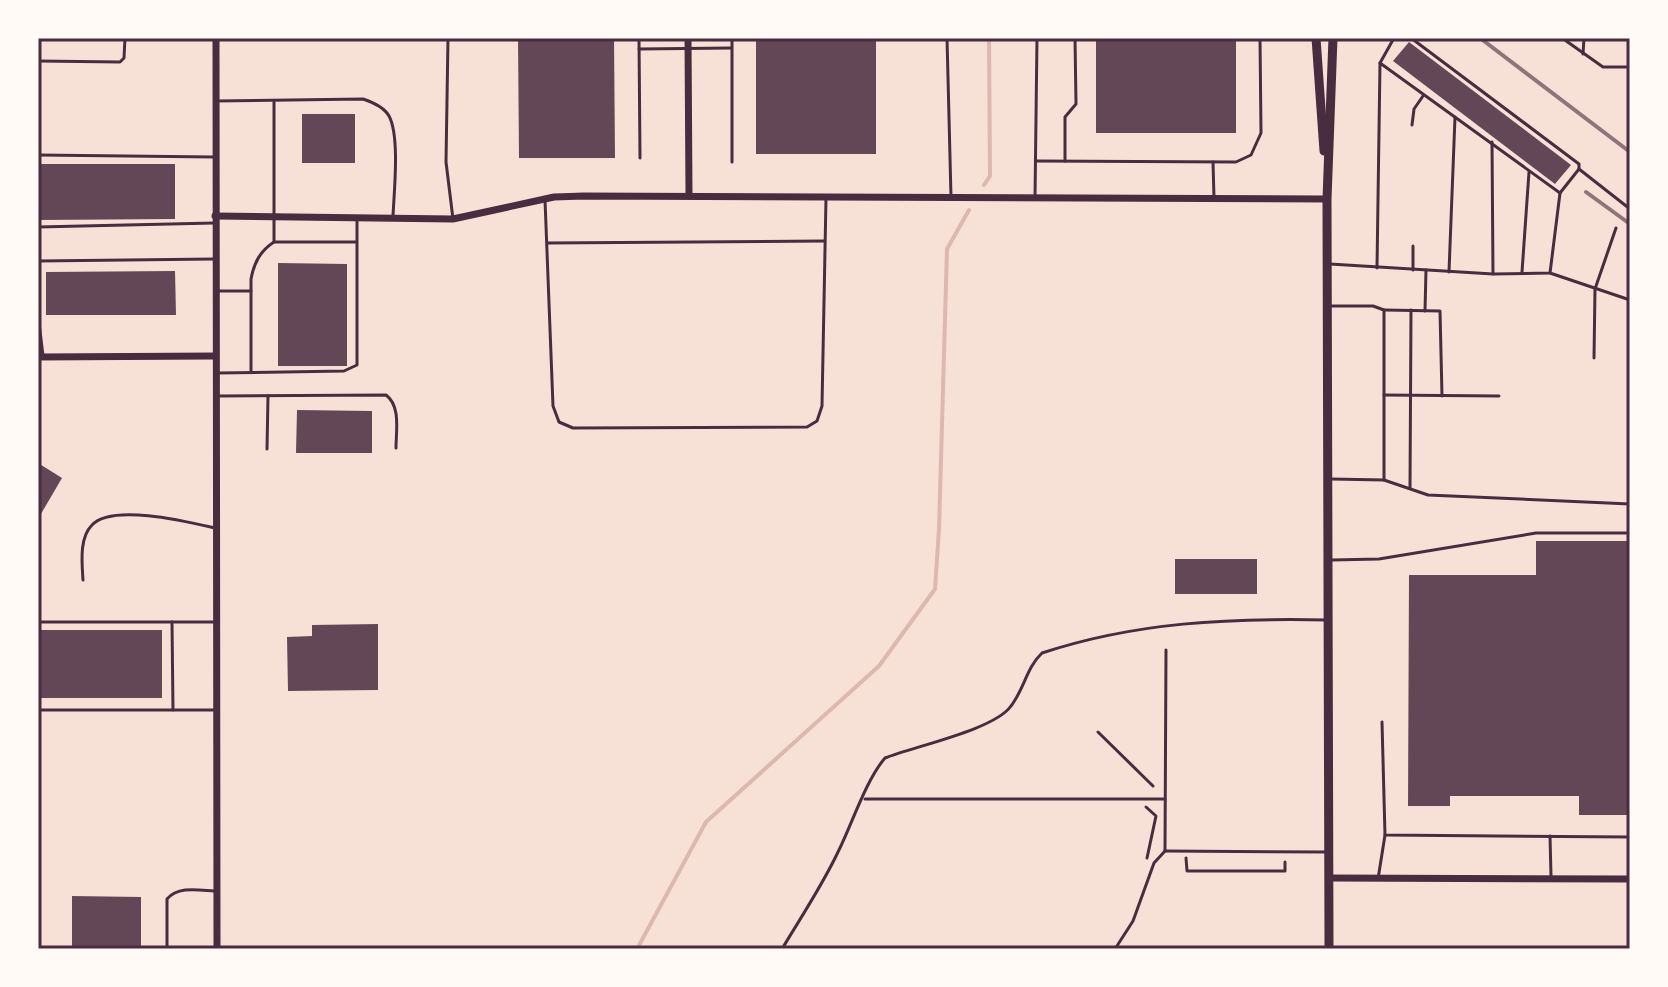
<svg xmlns="http://www.w3.org/2000/svg" width="1668" height="987" viewBox="0 0 1668 987" font-family="'Noto Sans',sans-serif">
  <style>
    .lines { fill: none; stroke-linecap: round; stroke-linejoin: round }
    .stream { stroke: #dcb8b0; stroke-width: 4 }
    .building { fill: #644757 }
    .path { stroke: #4a2c40; stroke-width: 3 }
    .service { stroke: #4a2c40; stroke-width: 3 }
    .minor { stroke: #4a2c40; stroke-width: 7 }
    .tertiary { stroke: #4a2c40; stroke-width: 9 }
    .rail { stroke: #8f747c; stroke-width: 4 }
    .neatline { fill: none; stroke: #4a2c40; stroke-width: 3 }
  </style>
  <rect width="100%" height="100%" fill="#f7e1d7"/>
  <g class="lines">
    <g class="stream">
      <polyline points="984,185 990,176 989,38"/>
      <polyline points="637,949 706,822 879,666 935,589 939,529 947,249 969,210"/>
    </g>
  </g>
  <g class="building">
    <polygon points="518,38 614,38 615,158 519,158"/>
    <rect x="756" y="38" width="120" height="116"/>
    <rect x="1096" y="38" width="140" height="95"/>
    <polygon points="1409,42 1571,165 1555,184 1393,61"/>
    <rect x="302" y="114" width="53" height="49"/>
    <polygon points="38,164 175,164 175,219 38,220"/>
    <polygon points="278,263 347,264 347,366 278,366"/>
    <polygon points="175,271 176,315 46,315 46,272"/>
    <polygon points="297,410 372,411 372,453 296,453"/>
    <polygon points="38,463 62,478 38,519"/>
    <polygon points="1536,541 1630,541 1630,815 1579,815 1579,796 1450,796 1450,806 1408,806 1409,575 1536,575"/>
    <rect x="1175" y="559" width="82" height="35"/>
    <polygon points="378,624 378,690 288,691 287,637 312,636 312,625"/>
    <rect x="38" y="630" width="124" height="68"/>
    <polygon points="72,896 141,897 141,949 72,949"/>
  </g>
  <g class="lines">
    <g class="path">
      <polyline points="1098,732 1153,786"/>
      <polyline points="1146,807 1156,816 1147,858"/>
      <polyline points="1186,858 1187,871 1285,871 1285,862"/>
    </g>
    <g class="service">
      <polyline points="448,38 446,162 453,219"/>
      <polyline points="639,38 640,158"/>
      <polyline points="732,38 732,162"/>
      <polyline points="947,38 951,197"/>
      <polyline points="1411,38 1579,164 1579,169"/>
      <polyline points="1562,38 1603,67 1630,67"/>
      <polyline points="639,49 731,48"/>
      <polyline points="1583,54 1584,38"/>
      <polyline points="38,61 120,62 124,58 125,38"/>
      <polyline points="1380,63 1394,38"/>
      <path d="M216,101l147,-2c9,3 21,8 26,17 11,20 5,77 4,100"/>
      <polyline points="1412,125 1414,109 1423,96"/>
      <polyline points="1492,142 1493,274"/>
      <polyline points="38,155 214,157"/>
      <polyline points="1036,161 1236,162 1251,155 1261,133 1260,38"/>
      <polyline points="1065,161 1065,117 1076,104 1075,38"/>
      <polyline points="1213,162 1214,198"/>
      <polyline points="1035,198 1037,38"/>
      <polyline points="545,200 553,406 559,422 573,428 807,427 817,421 822,406 826,198"/>
      <polyline points="38,227 214,223"/>
      <polyline points="274,242 274,102"/>
      <polyline points="548,243 824,241"/>
      <polyline points="1413,246 1413,270"/>
      <polyline points="38,261 214,259"/>
      <polyline points="1330,264 1493,274 1550,273 1560,193 1579,169 1630,209"/>
      <polyline points="1377,268 1380,63 1560,193"/>
      <polyline points="1449,272 1455,117"/>
      <polyline points="1522,272 1529,172"/>
      <polyline points="1550,273 1630,300"/>
      <polyline points="219,291 251,291"/>
      <polyline points="1328,306 1373,306 1384,310 1384,480 1331,479"/>
      <polyline points="1385,310 1440,311 1442,396"/>
      <polyline points="1425,311 1426,270"/>
      <polyline points="38,314 43,356"/>
      <polyline points="1594,358 1595,289 1616,228"/>
      <path d="M251,372v-93c3,-16 9,-28 23,-37h82"/>
      <polyline points="217,373 344,371 357,365 357,219"/>
      <polyline points="1384,395 1499,396"/>
      <path d="M219,396l167,-1c15,11 10,36 10,53"/>
      <polyline points="267,449 268,396"/>
      <polyline points="1384,480 1428,495 1630,504"/>
      <polyline points="1410,488 1411,310"/>
      <polyline points="1332,560 1379,559 1536,533 1630,533"/>
      <path d="M83,580c-1,-17 -4,-42 9,-55 20,-22 97,-3 123,3"/>
      <polyline points="38,622 216,622"/>
      <polyline points="172,622 173,710"/>
      <polyline points="38,710 214,710"/>
      <polyline points="1382,722 1385,835 1630,837"/>
      <polyline points="865,799 1165,799"/>
      <polyline points="1550,836 1551,876"/>
      <polyline points="1165,851 1325,852"/>
      <polyline points="1378,879 1385,835"/>
      <path d="M167,949v-50c11,-13 31,-9 47,-8"/>
      <path d="M782,949c19,-32 40,-63 56,-97 14,-28 28,-72 47,-94 30,-12 109,-28 126,-52 13,-17 16,-39 31,-53 94,-31 187,-35 285,-33"/>
      <polyline points="1115,949 1133,921 1154,863 1165,851 1166,650"/>
    </g>
    <g class="minor">
      <polyline points="216,38 217,949"/>
      <polyline points="688,38 689,196"/>
      <polyline points="215,216 453,219 554,197 584,196 1327,199"/>
      <polyline points="38,357 215,356"/>
      <polyline points="1329,878 1630,879"/>
    </g>
    <g class="tertiary">
      <polyline points="1316,38 1324,151"/>
      <polyline points="1329,949 1327,199 1333,38"/>
    </g>
    <g class="rail">
      <polyline points="1480,38 1630,152"/>
      <polyline points="1586,192 1630,224"/>
    </g>
  </g>
  <rect width="1668" height="987" fill="none" stroke="#fffaf5" stroke-width="80"/>
  <rect x="40" y="40" width="1588" height="907" class="neatline"/>
</svg>
